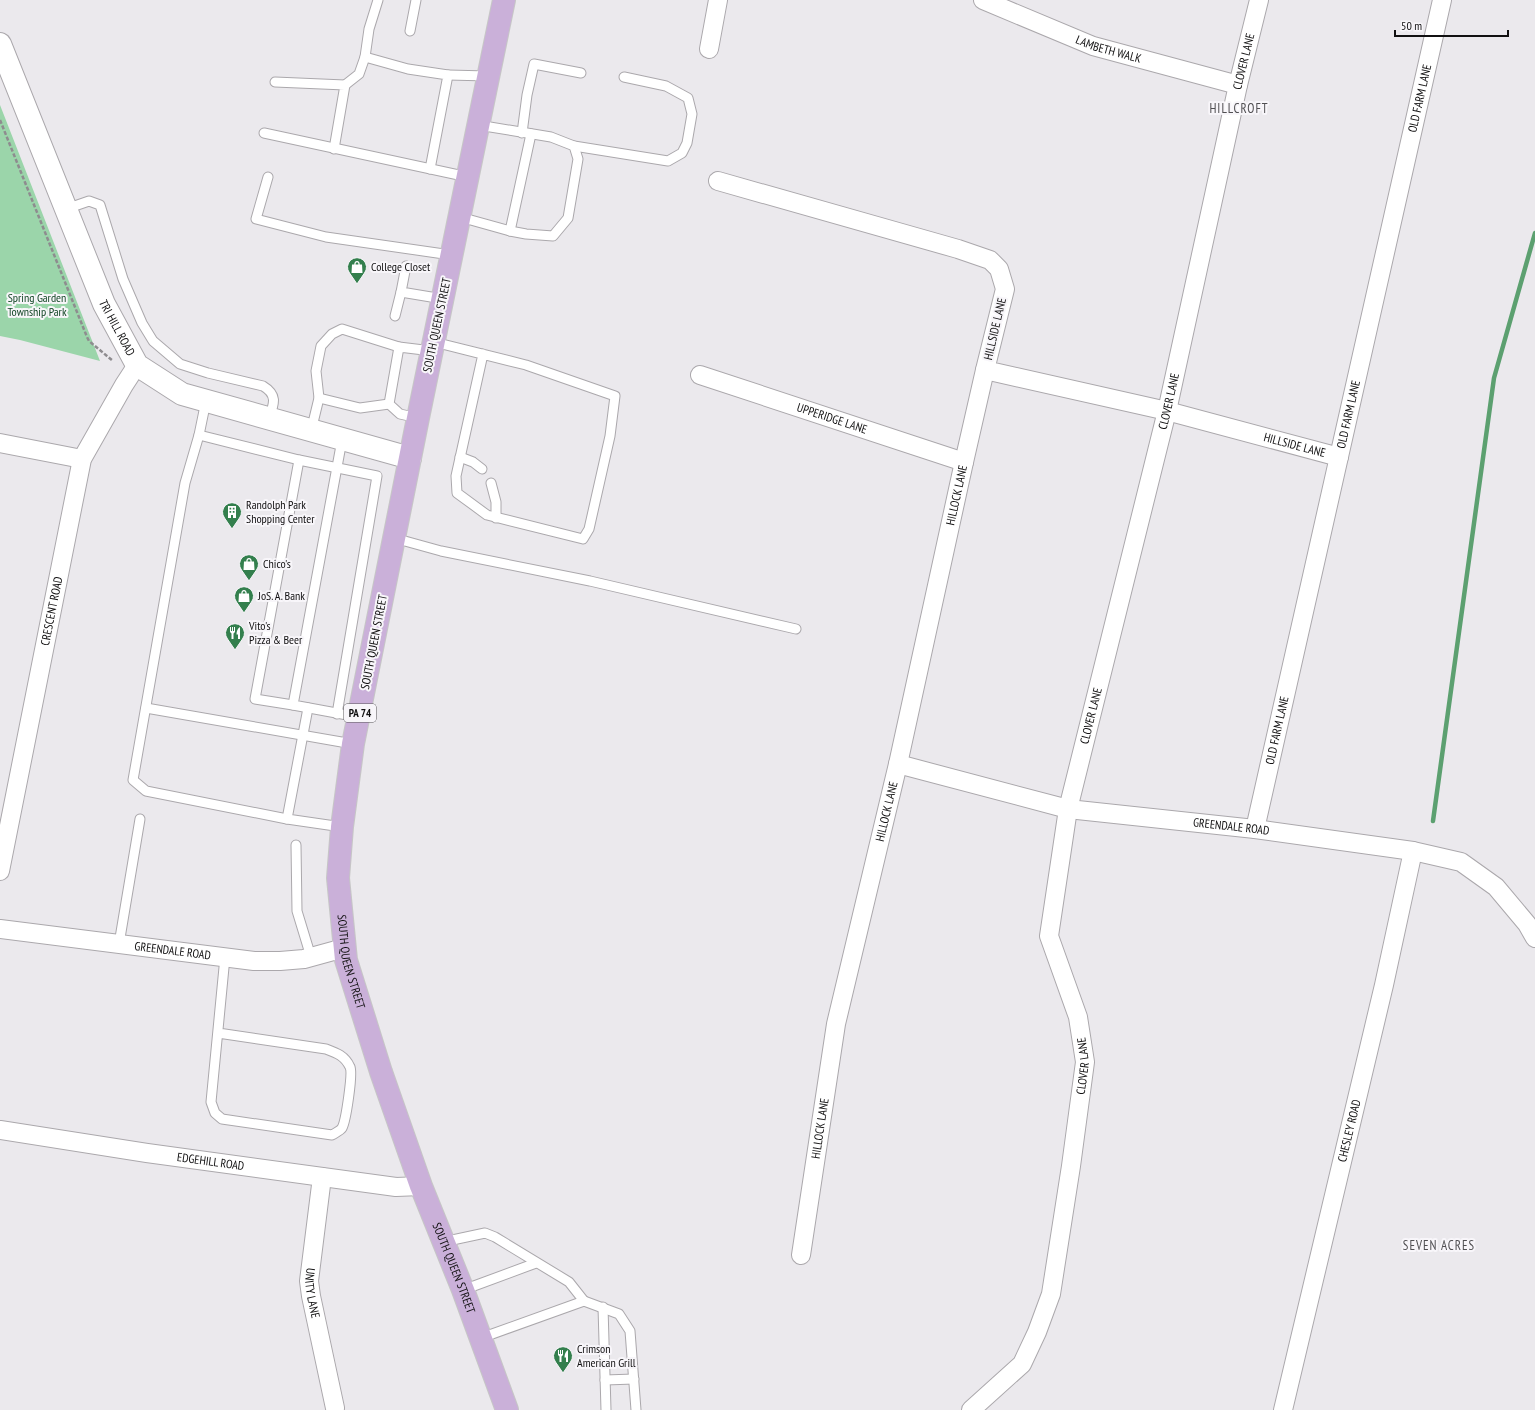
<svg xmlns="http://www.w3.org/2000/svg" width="1535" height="1410" viewBox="0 0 1535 1410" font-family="'PT Sans Narrow',sans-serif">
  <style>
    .green { fill: #9bd5aa }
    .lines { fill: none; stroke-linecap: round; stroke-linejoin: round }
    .stream { stroke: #5ca070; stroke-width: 4.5 }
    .service-casing { stroke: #aba8ac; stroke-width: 11 }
    .minor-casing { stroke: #aba8ac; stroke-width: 20 }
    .tertiary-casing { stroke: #aba8ac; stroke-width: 24 }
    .primary-casing { stroke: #c6c6c6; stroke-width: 24 }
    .path { stroke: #8e8c8f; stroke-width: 2.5; stroke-dasharray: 4 2; stroke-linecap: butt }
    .service { stroke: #fff; stroke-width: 9 }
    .minor { stroke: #fff; stroke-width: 18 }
    .tertiary { stroke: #fff; stroke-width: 22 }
    .primary { stroke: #cab0d9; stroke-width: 22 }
    .labels { text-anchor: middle; stroke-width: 4; stroke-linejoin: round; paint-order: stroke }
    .shield { fill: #f8f6fa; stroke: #565557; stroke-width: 1 }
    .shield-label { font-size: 11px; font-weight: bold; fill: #111011 }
    .street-label { font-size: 12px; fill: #111011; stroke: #f8f6fa }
    .poi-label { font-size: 12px; fill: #111011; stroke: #f8f6fa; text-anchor: start }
    .park-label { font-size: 12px; fill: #124625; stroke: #f8f6fa }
    .neighbourhood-label { font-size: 13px; letter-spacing: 1px; fill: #504f52; stroke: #f8f6fa }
  </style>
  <rect width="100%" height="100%" fill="#ebe9ed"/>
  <polygon class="green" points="0,105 100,361 20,340 0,336"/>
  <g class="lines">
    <polyline class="stream" points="1433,821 1494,378 1535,233"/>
    <defs>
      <g id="service">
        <polyline points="410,31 416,0"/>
        <polyline points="365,57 369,29 378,0"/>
        <polyline points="448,75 488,76"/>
        <polyline points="275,82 345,85 334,149"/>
        <polyline points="345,85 359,74 365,57 408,69 448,75 430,169"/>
        <polyline points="264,133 468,177"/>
        <polyline points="522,133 527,95 534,64 581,73"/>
        <polyline points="574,146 668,161 682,153 687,143 692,114 688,98 666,86 624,77"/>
        <polyline points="268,177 256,219 326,237 451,255"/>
        <path d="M66,209l23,-8 11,4 23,74 19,44 11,18 27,23 28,9 55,13c15,9 11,18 6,32"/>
        <polyline points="460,217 510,231 526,234 553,236 568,218 578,159 574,146 551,137 478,125"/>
        <polyline points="510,231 531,134"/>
        <polyline points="406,266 401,292 443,299"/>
        <polyline points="395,316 401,292"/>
        <polyline points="434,342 526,365 615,396 610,436 589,529 583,539 487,515 457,493 456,476 483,354"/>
        <polyline points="319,398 360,408 389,404"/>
        <polyline points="206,401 199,435 185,483 133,780 146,791 287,819"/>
        <polyline points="418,418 400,414 389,404 399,347 432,351"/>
        <polyline points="311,431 319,398 316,371 321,346 332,334 342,329 399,347"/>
        <polyline points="199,435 299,460"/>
        <polyline points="342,440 293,705 358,717"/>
        <polyline points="460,457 473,462 482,469"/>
        <polyline points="491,483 496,502 496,518"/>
        <polyline points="394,538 441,551 590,581 796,629"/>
        <polyline points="293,705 255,699 299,460 377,476 337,714"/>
        <polyline points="146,708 353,744"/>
        <polyline points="308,708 287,819 342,827"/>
        <polyline points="296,845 297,911 311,957"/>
        <polyline points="119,944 140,819"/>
        <path d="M218,1033l108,16c11,4 19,7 24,18 3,6 -4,54 -8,61 -2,3 -7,5 -10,7l-110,-16 -7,-6 -4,-11 14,-145"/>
        <polyline points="443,1242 485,1233 495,1237 569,1282 584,1301 481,1338"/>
        <polyline points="463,1290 536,1263"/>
        <polyline points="584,1301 619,1314 630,1331 636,1410"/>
        <polyline points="603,1307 606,1410"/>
        <polyline points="605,1380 634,1379"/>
      </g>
      <g id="minor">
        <path id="s1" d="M983,0l110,46 145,39"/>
        <polyline points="709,49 718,0"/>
        <path id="s2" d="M718,181l240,68 32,11 9,9 6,20 -20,81 182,41 172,46"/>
        <path id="s3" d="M700,375l264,87"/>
        <polyline points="0,443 82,459"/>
        <path id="s4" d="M898,764l170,45 187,20 158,22 48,11 35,25 31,37 8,14"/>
        <path id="s5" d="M1255,829l187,-829"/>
        <path id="s6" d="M0,871l82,-412 42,-74 13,-20"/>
        <path id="s7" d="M0,929l254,32h26l24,-2 40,-11"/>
        <path id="s8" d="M0,1130l147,23 249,34 25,-1"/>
        <path id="s9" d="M322,1177l-13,104 2,15 24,112"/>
        <path id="s10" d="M801,1255l35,-231 62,-260 66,-302 21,-92"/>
        <path id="s11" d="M971,1410l51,-46 15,-32 14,-38 20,-128 14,-104 -7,-45 -29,-81 19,-127 99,-398 71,-326 21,-85"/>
        <path id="s12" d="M1283,1410l101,-425 29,-134"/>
      </g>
      <g id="tertiary">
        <path id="s13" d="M0,44l104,260 33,61 45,29 228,64"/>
      </g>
      <g id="primary">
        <path id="s14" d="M504,0l-86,418 -65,326 -11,83 -4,51 8,82 35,112 40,114 42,104 44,120"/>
      </g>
    </defs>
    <use href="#service" class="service-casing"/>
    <use href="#minor" class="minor-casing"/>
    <use href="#tertiary" class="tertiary-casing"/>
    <use href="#primary" class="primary-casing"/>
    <polyline class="path" points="0,120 87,337 89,341 113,361"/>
    <use href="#service" class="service"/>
    <use href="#minor" class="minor"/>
    <use href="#tertiary" class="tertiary"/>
    <use href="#primary" class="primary"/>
  </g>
  <defs>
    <symbol id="shop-pin" viewBox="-11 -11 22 30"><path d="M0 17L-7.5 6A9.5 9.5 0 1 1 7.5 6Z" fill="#337f4d" stroke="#f8f6fa"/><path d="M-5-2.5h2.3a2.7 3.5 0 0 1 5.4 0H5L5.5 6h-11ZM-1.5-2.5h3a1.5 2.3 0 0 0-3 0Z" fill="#fff"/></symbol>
    <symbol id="building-pin" viewBox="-11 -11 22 30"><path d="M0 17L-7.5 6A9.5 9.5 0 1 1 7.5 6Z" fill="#337f4d" stroke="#f8f6fa"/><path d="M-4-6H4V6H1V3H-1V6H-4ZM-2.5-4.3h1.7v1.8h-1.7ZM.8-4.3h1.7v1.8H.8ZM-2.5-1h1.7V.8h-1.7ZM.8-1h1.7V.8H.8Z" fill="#fff"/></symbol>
    <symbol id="restaurant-pin" viewBox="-11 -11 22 30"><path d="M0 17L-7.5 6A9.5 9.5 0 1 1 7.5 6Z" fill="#337f4d" stroke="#f8f6fa"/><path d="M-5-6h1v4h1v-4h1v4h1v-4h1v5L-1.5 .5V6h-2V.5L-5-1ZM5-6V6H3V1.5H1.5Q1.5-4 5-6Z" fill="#fff"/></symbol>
  </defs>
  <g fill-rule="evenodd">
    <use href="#shop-pin" x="346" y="256" width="22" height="30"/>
    <use href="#building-pin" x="221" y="501" width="22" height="30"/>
    <use href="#shop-pin" x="238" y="553" width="22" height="30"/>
    <use href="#shop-pin" x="233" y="585" width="22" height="30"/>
    <use href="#restaurant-pin" x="224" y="622" width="22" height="30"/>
    <use href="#restaurant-pin" x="552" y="1345" width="22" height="30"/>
  </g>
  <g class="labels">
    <rect class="shield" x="344" y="704" width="32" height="18" rx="3"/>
    <g class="shield-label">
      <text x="360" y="717">PA 74</text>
    </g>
    <g class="street-label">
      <text dy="4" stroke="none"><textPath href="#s1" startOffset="135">LAMBETH WALK</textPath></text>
      <text dy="4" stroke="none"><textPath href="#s11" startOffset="1407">CLOVER LANE</textPath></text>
      <text dy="4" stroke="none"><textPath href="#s5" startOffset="749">OLD FARM LANE</textPath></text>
      <text transform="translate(437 325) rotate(-78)" y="4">SOUTH QUEEN STREET</text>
      <text dy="4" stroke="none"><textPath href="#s13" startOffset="307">TRI HILL ROAD</textPath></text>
      <text transform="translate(995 329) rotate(-77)" y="4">HILLSIDE LANE</text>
      <text dy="4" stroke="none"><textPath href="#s11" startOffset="1059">CLOVER LANE</textPath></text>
      <text dy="4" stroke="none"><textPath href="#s5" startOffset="425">OLD FARM LANE</textPath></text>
      <text dy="4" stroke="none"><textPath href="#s3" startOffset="139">UPPERIDGE LANE</textPath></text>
      <text dy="4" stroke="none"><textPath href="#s2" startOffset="719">HILLSIDE LANE</textPath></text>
      <text dy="4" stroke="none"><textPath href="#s10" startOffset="776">HILLOCK LANE</textPath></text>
      <text dy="4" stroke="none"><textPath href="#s6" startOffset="265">CRESCENT ROAD</textPath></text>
      <text transform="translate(374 642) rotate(-79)" y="4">SOUTH QUEEN STREET</text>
      <text dy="4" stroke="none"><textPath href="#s11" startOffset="735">CLOVER LANE</textPath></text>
      <text dy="4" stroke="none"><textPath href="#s5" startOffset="101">OLD FARM LANE</textPath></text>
      <text dy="4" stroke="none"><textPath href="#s10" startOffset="452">HILLOCK LANE</textPath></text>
      <text dy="4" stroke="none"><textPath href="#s4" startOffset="340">GREENDALE ROAD</textPath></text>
      <text dy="4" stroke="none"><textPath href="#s7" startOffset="174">GREENDALE ROAD</textPath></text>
      <text dy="4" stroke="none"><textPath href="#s14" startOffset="979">SOUTH QUEEN STREET</textPath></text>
      <text dy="4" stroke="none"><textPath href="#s11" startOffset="375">CLOVER LANE</textPath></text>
      <text dy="4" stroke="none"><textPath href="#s10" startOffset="128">HILLOCK LANE</textPath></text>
      <text dy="4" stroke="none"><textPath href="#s12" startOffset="287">CHESLEY ROAD</textPath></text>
      <text dy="4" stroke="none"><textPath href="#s8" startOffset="213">EDGEHILL ROAD</textPath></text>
      <text dy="4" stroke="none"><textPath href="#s14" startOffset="1303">SOUTH QUEEN STREET</textPath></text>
      <text dy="4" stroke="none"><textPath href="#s9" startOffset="117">UNITY LANE</textPath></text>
    </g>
    <g class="poi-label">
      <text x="371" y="271">College Closet</text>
      <text x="246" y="509">Randolph Park<tspan x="246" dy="14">Shopping Center</tspan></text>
      <text x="263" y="568">Chico's</text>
      <text x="258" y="600">JoS. A. Bank</text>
      <text x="249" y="630">Vito's<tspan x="249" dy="14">Pizza &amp; Beer</tspan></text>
      <text x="577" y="1353">Crimson<tspan x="577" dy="14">American Grill</tspan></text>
    </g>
    <g class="park-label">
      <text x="37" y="302">Spring Garden<tspan x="37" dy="14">Township Park</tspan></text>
    </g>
    <g class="neighbourhood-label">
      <text x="1239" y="113">HILLCROFT</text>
      <text x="1439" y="1250">SEVEN ACRES</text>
    </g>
  </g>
  <path d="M1395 30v6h113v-6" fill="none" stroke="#111011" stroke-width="2"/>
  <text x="1401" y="30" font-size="12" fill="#111011" stroke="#f8f6fa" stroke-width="3" paint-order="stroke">50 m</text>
</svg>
